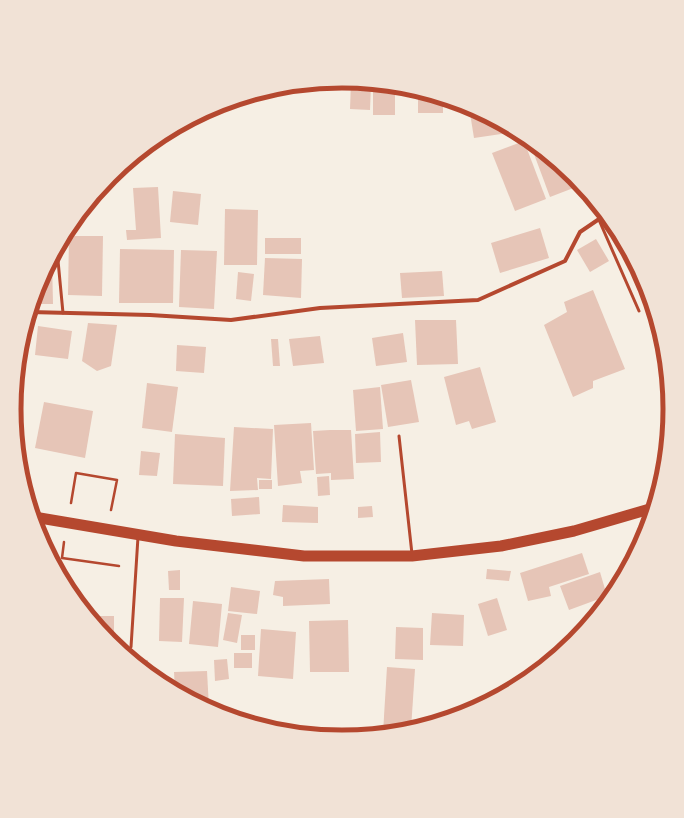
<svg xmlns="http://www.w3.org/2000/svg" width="684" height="818" viewBox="0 0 684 818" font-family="'Titillium Web',sans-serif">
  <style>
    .building { fill: #e6c5b7 }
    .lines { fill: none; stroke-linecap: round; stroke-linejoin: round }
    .path { stroke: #b5482f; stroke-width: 2.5 }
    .service { stroke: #b5482f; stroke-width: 3 }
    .minor { stroke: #b5482f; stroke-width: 4 }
    .trunk { stroke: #b5482f; stroke-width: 11 }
    .rim { fill: none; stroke: #b5482f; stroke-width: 5 }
  </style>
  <rect width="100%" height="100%" fill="#f6efe4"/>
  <g class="building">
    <polygon points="342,81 348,82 349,88 337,89 336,82"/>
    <polygon points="351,82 371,84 370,110 350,109"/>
    <rect x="373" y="86" width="22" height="29"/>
    <polygon points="418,91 443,98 443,113 418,113"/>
    <polygon points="469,107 507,127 508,133 474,138"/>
    <polygon points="524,141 546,199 515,211 492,153"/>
    <polygon points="534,144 571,175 576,187 550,197 531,146"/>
    <polygon points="158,187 161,238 127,240 126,230 136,230 133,188"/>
    <polygon points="173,191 201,194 198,225 170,222"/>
    <polygon points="225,209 258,210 257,265 224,265"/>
    <polygon points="614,226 622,240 619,242 611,227"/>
    <polygon points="540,228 549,258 500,273 491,243"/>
    <polygon points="69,236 103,236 102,296 68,295"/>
    <rect x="265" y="238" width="36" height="16"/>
    <polygon points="596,239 609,261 590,272 577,250"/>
    <polygon points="120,249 174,250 173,303 119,303"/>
    <polygon points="181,250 217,251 214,309 179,307"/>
    <polygon points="265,258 302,259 301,298 263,295"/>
    <polygon points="52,259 53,304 33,304 39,283"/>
    <polygon points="442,271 444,296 402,298 400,273"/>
    <polygon points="238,272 254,274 251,301 236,299"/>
    <polygon points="593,290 625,369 593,381 593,388 573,397 544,325 567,312 564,302"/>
    <polygon points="649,295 653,308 648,310 642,297"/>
    <polygon points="415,320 456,320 458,364 417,365"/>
    <polygon points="88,323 117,325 111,366 97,371 82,361"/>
    <polygon points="38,326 72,331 68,359 35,355"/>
    <polygon points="403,333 407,362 376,366 372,338"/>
    <polygon points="320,336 324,363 293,366 289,339"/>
    <polygon points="271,339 278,339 280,366 273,366"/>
    <polygon points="177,345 206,347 204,373 176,371"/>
    <polygon points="480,367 496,422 472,429 469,421 456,425 444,377"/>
    <polygon points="411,380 419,422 388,427 381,385"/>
    <polygon points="147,383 178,387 172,432 142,428"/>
    <polygon points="380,387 383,429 356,431 353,390"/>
    <polygon points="44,402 93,411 85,458 35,448"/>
    <polygon points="311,423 314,470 300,471 302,483 278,486 274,425"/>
    <polygon points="234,427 273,429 271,479 257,478 258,490 230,491"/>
    <polygon points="330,430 351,430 354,479 331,480 331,473 316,474 313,431"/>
    <polygon points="380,432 381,462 356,463 355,434"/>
    <polygon points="175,434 225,438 223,486 173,484"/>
    <polygon points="141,451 160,453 157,476 139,475"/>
    <polygon points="329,476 330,495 318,496 317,477"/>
    <rect x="259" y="480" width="13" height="9"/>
    <polygon points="259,497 260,514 232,516 231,499"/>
    <polygon points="283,505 318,507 318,523 282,522"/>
    <polygon points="372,506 373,517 358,518 358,507"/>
    <polygon points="582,553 589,574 549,587 551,596 528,601 520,573"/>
    <polygon points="487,569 511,571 509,581 486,579"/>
    <polygon points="180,570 180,590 169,590 168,571"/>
    <polygon points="600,572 607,596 569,610 560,586"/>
    <polygon points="329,579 330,604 283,606 283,597 273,595 275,581"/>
    <polygon points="231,587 260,591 257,614 228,611"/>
    <polygon points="160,598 184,598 182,642 159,641"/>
    <polygon points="497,598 507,630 488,636 478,604"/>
    <polygon points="193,601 222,604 218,647 189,644"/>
    <polygon points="228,613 242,615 237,643 223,640"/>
    <polygon points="432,613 464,615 463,646 430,645"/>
    <polygon points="91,616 114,616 114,640 109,640 91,618"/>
    <polygon points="348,620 349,672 310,672 309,621"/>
    <polygon points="396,627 423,628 423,660 395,659"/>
    <polygon points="261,629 296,632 293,679 258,676"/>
    <rect x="241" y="635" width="14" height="15"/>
    <rect x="234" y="653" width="18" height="15"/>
    <polygon points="132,659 148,660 147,671"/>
    <polygon points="227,659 229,679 215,681 214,660"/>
    <polygon points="387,667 415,669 411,729 383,733"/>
    <polygon points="207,671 209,708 175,690 174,672"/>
  </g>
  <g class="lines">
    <g class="path">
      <polyline points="71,503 76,473 117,480 111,510"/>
      <polyline points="64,542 62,558 119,566"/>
    </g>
    <g class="service">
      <polyline points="599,220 639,311"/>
      <polyline points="57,250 63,313"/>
      <polyline points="399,436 412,554"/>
      <polyline points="131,647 138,537"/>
    </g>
    <polyline class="minor" points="30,312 150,315 231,320 320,308 478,300 565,261 580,232 605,215"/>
    <polyline class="trunk" points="34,517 176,541 304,556 412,556 501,546 574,531 653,508"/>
  </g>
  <path d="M0 0H684V818H0ZM21 409a321 321 0 1 1 642 0a321 321 0 1 1-642 0Z" fill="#f1e2d6" fill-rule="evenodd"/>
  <path class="rim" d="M21 409a321 321 0 1 1 642 0a321 321 0 1 1-642 0Z"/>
</svg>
